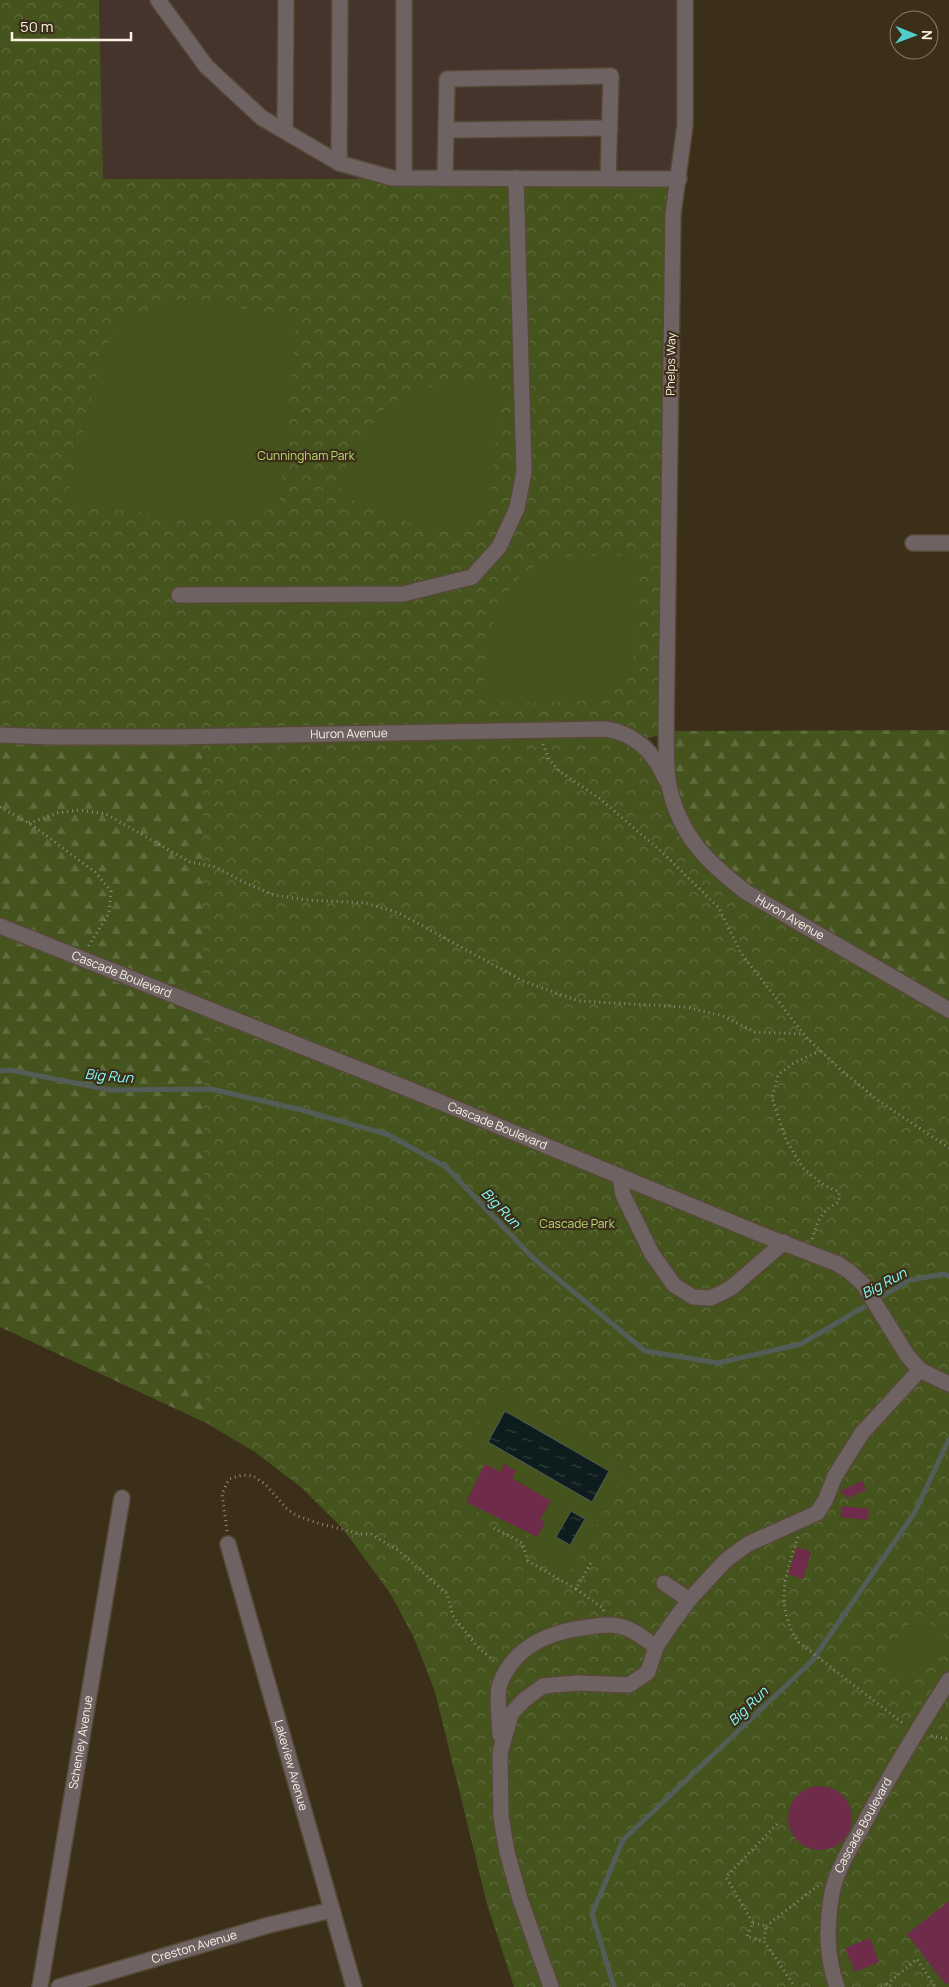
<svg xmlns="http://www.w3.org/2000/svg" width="949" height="1987" font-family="Manrope,sans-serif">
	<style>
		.education { fill: #45342b }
		.forest { fill: url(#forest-firs) }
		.park { fill: url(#park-crowns) }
		.pitch { fill: #45531d }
		.water { fill: url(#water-ripples); stroke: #545c58 }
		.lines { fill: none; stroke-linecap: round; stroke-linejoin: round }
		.stream { stroke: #545c58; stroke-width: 5 }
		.building { fill: #6f2b4a }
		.minor-casing { stroke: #564a36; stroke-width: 18 }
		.path { stroke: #938978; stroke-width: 3; stroke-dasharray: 1 4; stroke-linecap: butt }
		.minor { stroke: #6f6263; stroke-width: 15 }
		.labels { text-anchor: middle; stroke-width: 4.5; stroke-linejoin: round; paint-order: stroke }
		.street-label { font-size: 12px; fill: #f9f1e4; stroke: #3b2f1a }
		.park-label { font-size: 12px; fill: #bbd771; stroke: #3b2f1a }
		.water-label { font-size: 14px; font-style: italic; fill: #86fbfc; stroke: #3b2f1a }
	</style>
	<defs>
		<pattern id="forest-firs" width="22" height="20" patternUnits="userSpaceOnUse" patternTransform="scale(1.25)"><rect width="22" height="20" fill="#45531d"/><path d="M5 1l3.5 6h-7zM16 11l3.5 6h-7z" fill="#616c3e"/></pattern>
		<pattern id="park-crowns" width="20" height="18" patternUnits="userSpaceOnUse" patternTransform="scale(1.25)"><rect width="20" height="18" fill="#45531d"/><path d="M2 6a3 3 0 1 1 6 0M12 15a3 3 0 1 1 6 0" fill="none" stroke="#616c3e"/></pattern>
		<pattern id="water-ripples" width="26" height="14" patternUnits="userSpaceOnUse" patternTransform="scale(1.25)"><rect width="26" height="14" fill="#0d1c1c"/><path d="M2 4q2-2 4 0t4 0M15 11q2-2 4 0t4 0" fill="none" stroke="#313d3d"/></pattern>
	</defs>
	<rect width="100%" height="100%" fill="#3b2f1a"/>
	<polygon class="education" points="99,0 685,0 679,179 102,179"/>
	<g class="forest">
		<polygon points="949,730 949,1010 746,892 700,851 670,788 669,731"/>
		<polygon points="0,735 202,737 206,1009 206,1423 0,1327"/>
	</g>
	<path class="park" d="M 0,0 L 99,0 L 103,179 L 679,179 L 663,731 C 656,738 649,738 639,738 L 683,827 L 722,873 L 949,1010 L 949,1987 L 514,1987 L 487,1904 L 435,1692 L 414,1638 L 390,1593 L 343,1529 L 302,1488 L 255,1452 L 206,1423 L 202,737 L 0,735 Z"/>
	<g class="pitch">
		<polygon points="188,302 297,315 280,501 254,521 64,506 104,350 122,321 154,308"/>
		<polygon points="459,379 501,385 490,499 485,510 461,527 450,531 423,528 340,495 343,470 363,435 384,409 416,391"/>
		<polygon points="608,555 639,557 633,670 600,701 484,703 485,661 497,606 522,574 549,558"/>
		<polygon points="499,1387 630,1466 569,1574 535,1557 541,1541 463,1505 489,1458 465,1446"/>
		<polygon points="919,1613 949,1640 949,1643 911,1686 880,1658"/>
	</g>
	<g class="water">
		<polygon points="505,1411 609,1471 592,1502 488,1442"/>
		<polygon points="571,1511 585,1519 570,1545 556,1537"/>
	</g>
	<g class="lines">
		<g class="stream">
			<polyline points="0,1071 10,1070 110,1090 211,1089 302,1110 389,1135 446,1167 534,1259 645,1351 718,1363 801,1344 910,1280 944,1274 949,1276"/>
			<polyline points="614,1987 592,1914 623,1840 812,1661 915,1512 949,1439"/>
		</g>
	</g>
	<g class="building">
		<polygon points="485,1464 500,1472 504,1464 516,1471 512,1478 551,1501 540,1519 545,1523 537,1537 466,1502"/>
		<polygon points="862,1481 866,1490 847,1498 840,1491"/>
		<polygon points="842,1506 869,1509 868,1520 840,1517"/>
		<polygon points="797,1547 811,1552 803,1579 788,1574"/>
		<circle cx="820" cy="1818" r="32"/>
		<polygon points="949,1901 949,1983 946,1985 907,1934"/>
		<polygon points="870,1938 879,1962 855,1972 845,1948"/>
	</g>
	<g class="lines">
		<g class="minor-casing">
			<g id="minor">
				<polyline points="158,0 206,66 262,118 339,163 392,178 679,179"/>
				<polyline points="404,0 404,178"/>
				<path id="s1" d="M 685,0 L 685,125 L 673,214 L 666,728 C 667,746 665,768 669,786 C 680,836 707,862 746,892 L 949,1010"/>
				<polyline points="446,130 610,128"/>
				<polyline points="285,131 286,0"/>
				<polyline points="339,163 340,0"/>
				<polyline points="445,178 447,79 611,76 608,178"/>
				<polyline points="913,543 949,543"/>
				<polyline points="179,595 403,594 472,577 499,547 517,508 524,472 516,178"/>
				<path id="s2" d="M 0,735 L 52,737 L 173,737 L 606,729 C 636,734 654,752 666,780"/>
				<path id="s3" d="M 0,926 L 401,1086 L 760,1234 L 838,1264 L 850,1272 L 863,1284 L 907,1355 L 920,1370 L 949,1384"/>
				<polyline points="620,1176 623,1195 652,1254 674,1285 693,1297 711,1298 731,1288 784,1242"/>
				<path id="s4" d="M 228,1544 L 354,1987"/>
				<polyline points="664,1583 689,1600"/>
				<path d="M 500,1735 C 500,1723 496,1694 500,1684 C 514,1646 551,1631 589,1627 C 599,1625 609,1624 619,1626 C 633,1629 645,1639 656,1647"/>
				<path id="s5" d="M 40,1987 L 122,1498"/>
				<path id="s6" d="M 59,1987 L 269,1925 L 332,1910"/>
				<polyline points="551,1987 520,1899 507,1852 501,1817 500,1753 511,1714 524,1700 543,1686 577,1683 629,1685 648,1672 656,1647 670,1626 689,1600 726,1560 748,1544 817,1513 825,1501 835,1476 862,1433 920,1370"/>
				<path id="s7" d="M 837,1987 C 826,1955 826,1927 832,1893 C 836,1872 849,1850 860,1831 C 887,1779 918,1729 949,1680"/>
			</g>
		</g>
		<g class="path">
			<polyline points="543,744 549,759 559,771 599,798 662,852 719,908 741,953 806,1037 841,1070 879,1101 949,1148"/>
			<polyline points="0,807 29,823 95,872 111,891 109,913 88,947"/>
			<polyline points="29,823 58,813 79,810 106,814 190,862 216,867 243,882 275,895 306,900 366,903 399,913 523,981 579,1001 686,1007 723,1016 755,1032 803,1034"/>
			<path d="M 812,1239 C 818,1220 821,1211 839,1202 L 839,1192 L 824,1185 L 803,1168 L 786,1140 L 772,1098 L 778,1075 L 792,1064 L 820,1051"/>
			<polyline points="494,1528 522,1543 528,1561 576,1589 592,1561"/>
			<polyline points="227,1531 222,1494 229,1479 242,1475 253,1476 265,1484 287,1509 297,1516 321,1524 361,1534 371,1534 399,1551 447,1594 453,1616 477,1646 496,1663"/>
			<path d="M 798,1537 C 785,1577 775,1602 797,1641 L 904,1724"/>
			<polyline points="576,1589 603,1608 604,1612"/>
			<polyline points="931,1736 949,1739"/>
			<polyline points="777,1824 726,1877 753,1923 747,1937 764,1941 795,1987"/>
			<polyline points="753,1923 766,1926 764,1941"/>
			<polyline points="766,1926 819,1885"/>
			<polyline points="887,1984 917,1959 935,1987"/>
			<polyline points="881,1987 887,1984 893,1987"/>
		</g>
		<use href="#minor" class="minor"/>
	</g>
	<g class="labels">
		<g class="street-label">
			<text transform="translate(671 364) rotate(-89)" y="4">Phelps Way</text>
			<text dy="4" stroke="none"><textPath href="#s2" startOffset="349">Huron Avenue</textPath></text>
			<text dy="4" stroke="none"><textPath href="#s1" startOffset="972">Huron Avenue</textPath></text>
			<text dy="4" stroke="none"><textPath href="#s3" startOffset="131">Cascade Boulevard</textPath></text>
			<text dy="4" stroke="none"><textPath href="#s3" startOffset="536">Cascade Boulevard</textPath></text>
			<text dy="4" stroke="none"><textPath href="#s5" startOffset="248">Schenley Avenue</textPath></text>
			<text dy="4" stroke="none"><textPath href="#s4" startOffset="230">Lakeview Avenue</textPath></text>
			<text dy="4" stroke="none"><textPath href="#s7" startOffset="170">Cascade Boulevard</textPath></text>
			<text dy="4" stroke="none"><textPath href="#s6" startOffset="141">Creston Avenue</textPath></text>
		</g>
		<g class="park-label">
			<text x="306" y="460">Cunningham Park</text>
			<text x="577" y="1228">Cascade Park</text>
		</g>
		<g class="water-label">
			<text transform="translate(109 1076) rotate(5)" y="5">Big Run</text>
			<text transform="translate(501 1208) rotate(46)" y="5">Big Run</text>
			<text transform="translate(884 1283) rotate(-28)" y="5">Big Run</text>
			<text transform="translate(748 1706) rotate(-44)" y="5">Big Run</text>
		</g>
	</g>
	<g transform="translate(914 35) rotate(91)"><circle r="24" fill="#3b2f1a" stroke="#877d6b"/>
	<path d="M0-4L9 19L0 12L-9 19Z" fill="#52cdcd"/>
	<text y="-8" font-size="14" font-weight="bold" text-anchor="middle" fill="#f9f1e4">N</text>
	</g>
	<path d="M12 32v8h119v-8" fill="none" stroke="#f9f1e4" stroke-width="2.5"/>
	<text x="20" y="32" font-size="15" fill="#f9f1e4" stroke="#3b2f1a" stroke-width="4" paint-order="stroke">50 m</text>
</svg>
